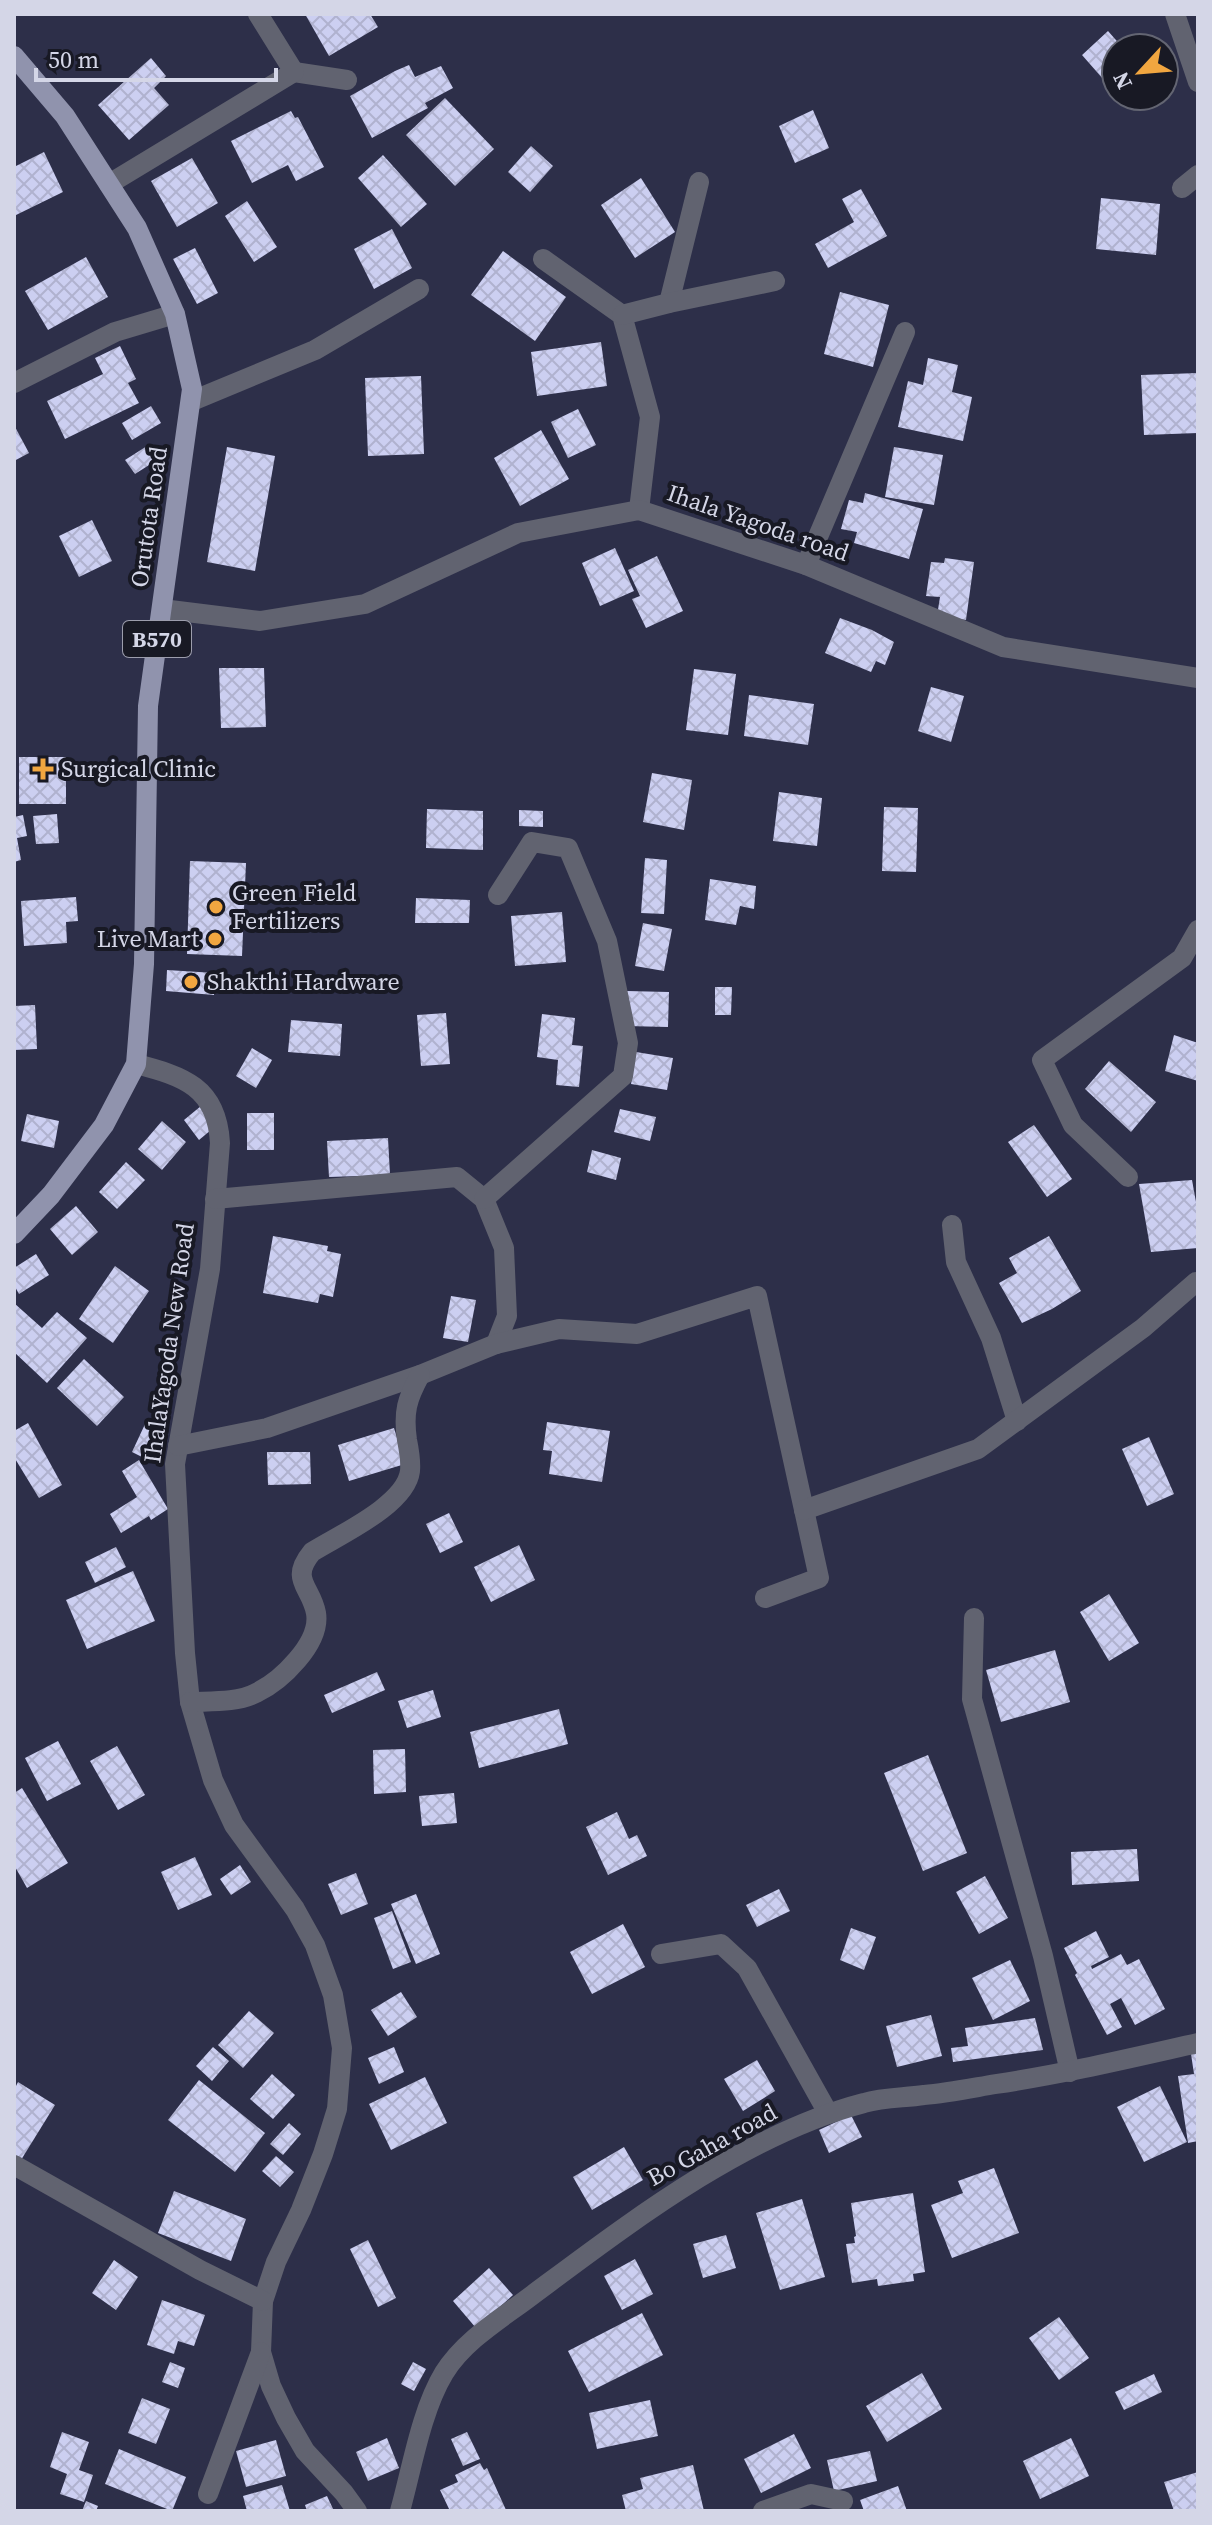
<svg xmlns="http://www.w3.org/2000/svg" width="1212" height="2525" font-family="'Source Serif 4',serif">
	<style>
		.building { fill: url(#building-cross-hatch) }
		.lines { fill: none; stroke-linecap: round; stroke-linejoin: round }
		.minor { stroke: #616370; stroke-width: 20 }
		.primary { stroke: #9093ad; stroke-width: 20 }
		.poi-dot { fill: #f1a640; stroke: #181924; stroke-width: 3 }
		.labels { text-anchor: middle; stroke-width: 8; stroke-linejoin: round; paint-order: stroke }
		.shield { fill: #181924; stroke: #9c9dac; stroke-width: 2 }
		.shield-label { font-size: 22px; font-weight: bold; fill: #d4d6e7 }
		.street-label { font-size: 24px; fill: #d4d6e7; stroke: #181924 }
		.poi-label { font-size: 24px; fill: #d4d6e7; stroke: #181924; text-anchor: start }
	</style>
	<defs>
		<pattern id="building-cross-hatch" width="8" height="8" patternUnits="userSpaceOnUse" patternTransform="scale(2)"><rect width="8" height="8" fill="#cccff1"/><path d="M0 0l8 8M0 8l8-8" fill="none" stroke="#b0b2cf"/></pattern>
	</defs>
	<rect width="100%" height="100%" fill="#2d2f49"/>
	<g class="building">
		<polygon points="305,14 370,14 378,27 329,56"/>
		<polygon points="1108,31 1123,48 1116,48 1116,82 1110,87 1082,55"/>
		<polygon points="151,58 166,76 154,88 169,105 129,140 98,105"/>
		<polygon points="409,65 415,77 441,66 453,88 425,103 428,108 372,138 350,96 395,71"/>
		<polygon points="445,98 494,149 455,186 406,135"/>
		<polygon points="813,110 829,148 795,163 779,126"/>
		<polygon points="291,111 295,118 298,117 324,167 296,181 288,165 252,183 231,141"/>
		<polygon points="531,146 553,166 530,192 508,172"/>
		<polygon points="44,152 63,192 14,216 14,167"/>
		<polygon points="383,155 427,204 401,227 358,178"/>
		<polygon points="192,158 218,203 177,227 151,181"/>
		<polygon points="641,178 675,232 635,258 601,205"/>
		<polygon points="861,189 887,236 828,268 815,244 854,222 842,199"/>
		<polygon points="1101,198 1160,204 1156,255 1096,249"/>
		<polygon points="247,201 277,247 254,262 225,216"/>
		<polygon points="392,229 412,268 374,289 354,249"/>
		<polygon points="195,248 218,293 197,304 173,259"/>
		<polygon points="503,251 566,297 535,341 471,295"/>
		<polygon points="86,257 108,297 48,330 25,291"/>
		<polygon points="840,292 889,305 873,367 824,354"/>
		<polygon points="601,342 607,386 537,396 531,352"/>
		<polygon points="120,346 136,379 128,383 139,403 65,439 47,401 103,374 95,358"/>
		<polygon points="928,358 958,365 952,392 972,397 963,441 898,427 908,381 923,385"/>
		<polygon points="1198,373 1198,433 1144,435 1141,375"/>
		<polygon points="421,376 424,454 368,456 365,378"/>
		<polygon points="151,406 161,423 132,440 122,423"/>
		<polygon points="578,409 596,445 568,458 551,422"/>
		<polygon points="14,425 29,453 14,461"/>
		<polygon points="541,430 569,479 520,506 494,458"/>
		<polygon points="147,446 157,460 135,474 125,460"/>
		<polygon points="227,447 275,456 255,571 207,562"/>
		<polygon points="894,447 943,455 934,505 885,497"/>
		<polygon points="865,493 923,509 909,559 854,543 857,532 841,529 849,500 863,503"/>
		<polygon points="92,520 112,561 79,577 59,536"/>
		<polygon points="615,548 634,591 600,606 582,563"/>
		<polygon points="657,556 683,611 646,628 632,599 640,596 628,570"/>
		<polygon points="945,558 974,562 966,620 937,616 940,597 926,596 931,562 944,563"/>
		<polygon points="840,618 872,630 894,642 885,665 876,661 871,672 825,653"/>
		<polygon points="219,668 264,668 266,727 221,728"/>
		<polygon points="694,669 736,674 728,735 686,730"/>
		<polygon points="931,687 964,696 951,742 918,731"/>
		<polygon points="749,695 814,704 808,745 744,736"/>
		<rect x="19" y="757" width="47" height="47"/>
		<polygon points="652,773 692,780 684,830 643,822"/>
		<polygon points="779,792 822,798 817,846 773,841"/>
		<polygon points="884,807 918,808 916,872 882,871"/>
		<polygon points="427,809 483,811 483,850 426,848"/>
		<polygon points="519,810 543,811 543,827 519,826"/>
		<polygon points="57,814 59,843 36,844 33,816"/>
		<polygon points="23,815 27,836 17,838 21,860 14,862 14,817"/>
		<polygon points="645,858 667,860 664,914 641,913"/>
		<polygon points="190,861 246,863 242,956 187,954"/>
		<polygon points="710,879 756,886 754,909 740,906 736,925 705,920"/>
		<polygon points="76,897 78,921 66,922 67,943 24,946 21,901"/>
		<polygon points="416,898 470,900 469,923 415,923"/>
		<polygon points="562,912 566,962 515,966 511,916"/>
		<polygon points="643,923 672,929 664,971 635,966"/>
		<polygon points="167,970 215,973 214,995 166,991"/>
		<polygon points="715,987 732,987 731,1015 715,1015"/>
		<polygon points="627,991 669,992 668,1027 626,1026"/>
		<polygon points="35,1005 37,1049 14,1050 14,1006"/>
		<polygon points="446,1013 450,1064 421,1066 417,1015"/>
		<polygon points="542,1014 575,1018 572,1045 583,1046 579,1087 556,1085 558,1060 537,1057"/>
		<polygon points="291,1020 342,1024 340,1056 288,1052"/>
		<polygon points="1174,1035 1198,1043 1198,1081 1165,1071"/>
		<polygon points="252,1048 272,1060 256,1088 236,1076"/>
		<polygon points="636,1052 673,1058 667,1090 631,1084"/>
		<polygon points="1109,1061 1156,1102 1131,1132 1085,1089"/>
		<polygon points="201,1106 217,1125 199,1140 184,1120"/>
		<polygon points="620,1109 656,1117 650,1141 614,1132"/>
		<rect x="247" y="1113" width="27" height="37"/>
		<polygon points="27,1114 59,1121 54,1148 21,1141"/>
		<polygon points="162,1121 186,1142 162,1170 138,1149"/>
		<polygon points="1034,1125 1072,1179 1047,1197 1008,1142"/>
		<polygon points="388,1138 390,1175 329,1177 327,1141"/>
		<polygon points="592,1150 621,1158 616,1180 587,1172"/>
		<polygon points="126,1162 145,1180 117,1209 99,1192"/>
		<polygon points="1192,1180 1198,1213 1198,1248 1151,1252 1139,1184"/>
		<polygon points="76,1206 98,1232 72,1255 50,1229"/>
		<polygon points="273,1236 328,1246 327,1251 341,1254 333,1297 320,1294 318,1303 263,1293"/>
		<polygon points="1049,1236 1081,1291 1052,1309 1022,1323 999,1283 1017,1273 1009,1258"/>
		<polygon points="36,1254 49,1275 19,1294 14,1285 14,1268"/>
		<polygon points="115,1266 149,1291 113,1343 79,1319"/>
		<polygon points="451,1296 476,1300 468,1342 443,1338"/>
		<polygon points="14,1303 42,1328 57,1312 87,1338 47,1383 14,1352"/>
		<polygon points="84,1359 124,1397 97,1426 57,1388"/>
		<polygon points="146,1422 168,1432 154,1463 132,1452"/>
		<polygon points="547,1422 610,1431 602,1482 549,1474 552,1451 543,1450"/>
		<polygon points="28,1423 62,1485 39,1498 14,1457 14,1431"/>
		<polygon points="394,1428 405,1464 349,1481 338,1445"/>
		<polygon points="1149,1437 1174,1494 1147,1506 1122,1449"/>
		<polygon points="267,1452 310,1452 311,1484 268,1485"/>
		<polygon points="139,1460 168,1509 151,1520 149,1516 121,1533 110,1514 137,1497 122,1471"/>
		<polygon points="449,1513 463,1542 440,1553 426,1524"/>
		<polygon points="519,1545 535,1580 491,1602 474,1567"/>
		<polygon points="116,1547 126,1567 95,1583 85,1562"/>
		<polygon points="133,1571 155,1621 87,1649 66,1600"/>
		<polygon points="1109,1594 1139,1643 1109,1661 1080,1612"/>
		<polygon points="1055,1650 1070,1702 1001,1722 986,1670"/>
		<polygon points="377,1672 385,1690 332,1713 324,1695"/>
		<polygon points="433,1690 441,1717 407,1728 398,1701"/>
		<polygon points="559,1709 568,1744 479,1768 470,1732"/>
		<polygon points="58,1741 81,1784 47,1801 25,1758"/>
		<polygon points="117,1746 145,1795 118,1810 90,1761"/>
		<polygon points="405,1749 406,1792 374,1794 373,1750"/>
		<polygon points="928,1755 967,1853 923,1871 884,1773"/>
		<polygon points="22,1788 68,1863 27,1888 14,1865 14,1793"/>
		<polygon points="454,1793 457,1823 422,1826 419,1796"/>
		<polygon points="617,1812 629,1839 637,1835 647,1856 608,1875 586,1827"/>
		<polygon points="1137,1849 1139,1881 1072,1885 1071,1852"/>
		<polygon points="195,1857 212,1895 178,1910 161,1872"/>
		<polygon points="240,1865 251,1882 231,1895 220,1879"/>
		<polygon points="356,1873 368,1904 341,1915 328,1884"/>
		<polygon points="985,1876 1008,1918 979,1934 956,1892"/>
		<polygon points="779,1889 790,1911 757,1927 746,1905"/>
		<polygon points="416,1894 440,1954 416,1964 391,1904"/>
		<polygon points="392,1911 411,1962 393,1969 374,1918"/>
		<polygon points="623,1924 645,1967 592,1994 570,1952"/>
		<polygon points="851,1928 876,1937 864,1970 840,1960"/>
		<polygon points="1096,1931 1109,1957 1091,1966 1092,1969 1121,1954 1127,1965 1139,1959 1165,2009 1135,2025 1121,1998 1110,2004 1122,2027 1107,2035 1075,1975 1077,1973 1064,1948"/>
		<polygon points="1010,1960 1030,2001 993,2020 972,1978"/>
		<polygon points="401,1992 417,2017 388,2036 371,2010"/>
		<polygon points="249,2011 274,2033 243,2068 218,2045"/>
		<polygon points="931,2015 942,2056 897,2067 886,2026"/>
		<polygon points="1035,2018 1043,2050 953,2062 951,2048 968,2046 965,2028"/>
		<polygon points="213,2047 229,2061 212,2081 196,2066"/>
		<polygon points="394,2047 404,2072 379,2084 368,2058"/>
		<polygon points="1198,2053 1198,2141 1188,2143 1178,2076 1194,2074 1191,2054"/>
		<polygon points="757,2060 775,2091 743,2111 724,2079"/>
		<polygon points="272,2074 295,2095 273,2119 250,2099"/>
		<polygon points="425,2077 447,2123 391,2150 369,2104"/>
		<polygon points="199,2080 265,2133 235,2172 168,2120"/>
		<polygon points="18,2082 55,2105 21,2160 14,2155 14,2090"/>
		<polygon points="1160,2086 1187,2142 1144,2162 1117,2107"/>
		<polygon points="851,2115 862,2137 829,2153 819,2130"/>
		<polygon points="289,2123 301,2134 283,2155 270,2144"/>
		<polygon points="624,2147 643,2180 592,2210 573,2177"/>
		<polygon points="276,2156 294,2172 280,2187 262,2171"/>
		<polygon points="994,2168 1019,2233 952,2258 931,2205 963,2193 958,2181"/>
		<polygon points="174,2191 246,2219 231,2261 158,2233"/>
		<polygon points="913,2193 925,2272 913,2274 914,2281 878,2286 877,2279 852,2283 846,2244 855,2243 854,2237 856,2236 851,2203"/>
		<polygon points="802,2199 825,2277 780,2290 756,2213"/>
		<polygon points="726,2235 736,2268 703,2278 693,2244"/>
		<polygon points="368,2240 396,2298 378,2307 350,2249"/>
		<polygon points="635,2259 653,2294 622,2310 604,2276"/>
		<polygon points="114,2260 138,2277 116,2310 92,2293"/>
		<polygon points="489,2268 513,2295 476,2328 453,2301"/>
		<polygon points="162,2300 205,2315 194,2346 178,2341 174,2354 147,2345"/>
		<polygon points="642,2313 663,2355 589,2392 568,2351"/>
		<polygon points="1059,2317 1089,2358 1059,2380 1029,2338"/>
		<polygon points="170,2362 185,2368 178,2388 162,2382"/>
		<polygon points="413,2362 426,2369 414,2391 401,2384"/>
		<polygon points="922,2373 942,2409 887,2442 866,2406"/>
		<polygon points="1154,2374 1162,2392 1124,2410 1115,2392"/>
		<polygon points="142,2398 170,2409 156,2444 128,2433"/>
		<polygon points="650,2400 658,2436 597,2449 589,2413"/>
		<polygon points="62,2432 89,2442 79,2470 93,2475 84,2502 60,2494 67,2474 50,2467"/>
		<polygon points="467,2432 480,2459 463,2466 451,2439"/>
		<polygon points="794,2434 811,2468 761,2493 744,2459"/>
		<polygon points="387,2438 399,2468 368,2481 356,2452"/>
		<polygon points="1071,2438 1089,2476 1040,2499 1023,2461"/>
		<polygon points="276,2440 286,2476 246,2487 236,2451"/>
		<polygon points="119,2449 186,2477 172,2511 105,2484"/>
		<polygon points="870,2451 877,2481 834,2491 827,2460"/>
		<polygon points="480,2463 484,2470 487,2468 506,2510 450,2511 440,2490 458,2482 455,2475"/>
		<polygon points="693,2465 704,2511 626,2511 622,2495 643,2489 640,2478"/>
		<polygon points="1198,2472 1198,2511 1174,2511 1164,2482"/>
		<polygon points="282,2485 290,2511 247,2511 243,2496"/>
		<polygon points="898,2486 907,2511 864,2511 860,2500"/>
		<polygon points="327,2496 334,2511 307,2511 305,2505"/>
		<polygon points="86,2501 98,2506 96,2511 82,2511"/>
	</g>
	<g class="lines">
		<g class="minor">
			<polyline points="1175,14 1198,82"/>
			<polyline points="294,72 347,80"/>
			<polyline points="109,184 294,72 258,14"/>
			<polyline points="1182,188 1198,175"/>
			<polyline points="543,259 622,315 650,417 639,510"/>
			<polyline points="669,303 699,182"/>
			<polyline points="622,315 669,303 775,281"/>
			<polyline points="14,383 115,332 175,314"/>
			<polyline points="192,401 315,350 419,289"/>
			<polyline points="806,565 905,332"/>
			<polyline points="162,609 260,621 365,604 518,533 639,510 806,565 1003,647 1198,678"/>
			<path d="M 136,1064 C 183,1076 217,1087 220,1143 L 210,1269 L 175,1464 L 185,1653 L 190,1702 L 213,1780 L 234,1825 L 295,1909 L 315,1945 L 333,1995 L 342,2048 L 337,2109 L 323,2154 L 301,2210 L 276,2262 L 263,2301 L 261,2352 L 271,2386 L 286,2418 L 305,2451 L 344,2493 L 357,2511"/>
			<polyline points="1128,1177 1073,1125 1042,1060 1182,958 1198,930"/>
			<polyline points="215,1199 457,1177 484,1199 504,1248 507,1316 496,1344"/>
			<polyline points="484,1199 623,1076 628,1043 607,941 568,848 532,842 498,895"/>
			<polyline points="952,1225 956,1262 991,1338 1017,1421"/>
			<polyline points="178,1446 267,1428 420,1375 496,1344 559,1329 637,1334 757,1296 819,1578 765,1598"/>
			<polyline points="804,1510 978,1449 1143,1328 1196,1282"/>
			<polyline points="974,1618 972,1699 1043,1956 1070,2072"/>
			<path d="M 190,1702 C 210,1701 237,1703 256,1693 C 281,1681 321,1643 316,1613 C 311,1586 289,1580 312,1552 C 339,1535 406,1505 410,1471 C 411,1461 409,1450 407,1440 C 403,1412 407,1399 420,1375"/>
			<polyline points="661,1954 721,1944 747,1968 828,2113"/>
			<polyline points="14,2165 200,2270 263,2301"/>
			<polyline points="208,2494 261,2352"/>
			<path d="M 400,2511 C 412,2468 421,2411 444,2373 C 465,2339 504,2317 535,2293 C 632,2221 745,2134 864,2103 C 884,2097 904,2098 924,2095 C 948,2093 972,2088 996,2084 C 1064,2074 1131,2058 1198,2043"/>
			<polyline points="763,2511 811,2494 843,2501"/>
		</g>
		<polyline class="primary" points="14,56 65,116 137,228 175,314 192,389 148,706 144,964 136,1064 104,1125 51,1195 14,1234"/>
	</g>
	<g class="poi-dot">
		<path d="M39 757h8v8h8v8h-8v8h-8v-8h-8v-8h8z"/>
		<circle cx="216" cy="907" r="8"/>
		<circle cx="215" cy="939" r="8"/>
		<circle cx="191" cy="982" r="8"/>
	</g>
	<g class="labels">
		<rect class="shield" x="123" y="621" width="68" height="36" rx="6"/>
		<g class="shield-label">
			<text x="157" y="647">B570</text>
		</g>
		<g class="street-label">
			<text transform="translate(149 517) rotate(-82)" y="8">Orutota Road</text>
			<text transform="translate(758 523) rotate(19)" y="8">Ihala Yagoda road</text>
			<text transform="translate(169 1343) rotate(-82)" y="8">IhalaYagoda New Road</text>
			<text transform="translate(712 2145) rotate(-29)" y="8">Bo Gaha road</text>
		</g>
		<g class="poi-label">
			<text x="61" y="777">Surgical Clinic</text>
			<text x="232" y="901">Green Field<tspan x="232" dy="28">Fertilizers</tspan></text>
			<text x="199" y="947" text-anchor="end">Live Mart</text>
			<text x="207" y="990">Shakthi Hardware</text>
		</g>
	</g>
	<rect width="1212" height="2525" fill="none" stroke="#d4d6e7" stroke-width="32"/>
	<g transform="translate(1140 72) rotate(244)"><circle r="38" fill="#181924" stroke="#636572" stroke-width="2"/>
	<path d="M0-6L14 30L0 20L-14 30Z" fill="#f1a640"/>
	<text y="-12" font-size="22" font-weight="bold" text-anchor="middle" fill="#d4d6e7">N</text>
	</g>
	<path d="M36 68v12h240v-12" fill="none" stroke="#d4d6e7" stroke-width="4"/>
	<text x="48" y="68" font-size="24" fill="#d4d6e7" stroke="#181924" stroke-width="6" paint-order="stroke">50 m</text>
</svg>
